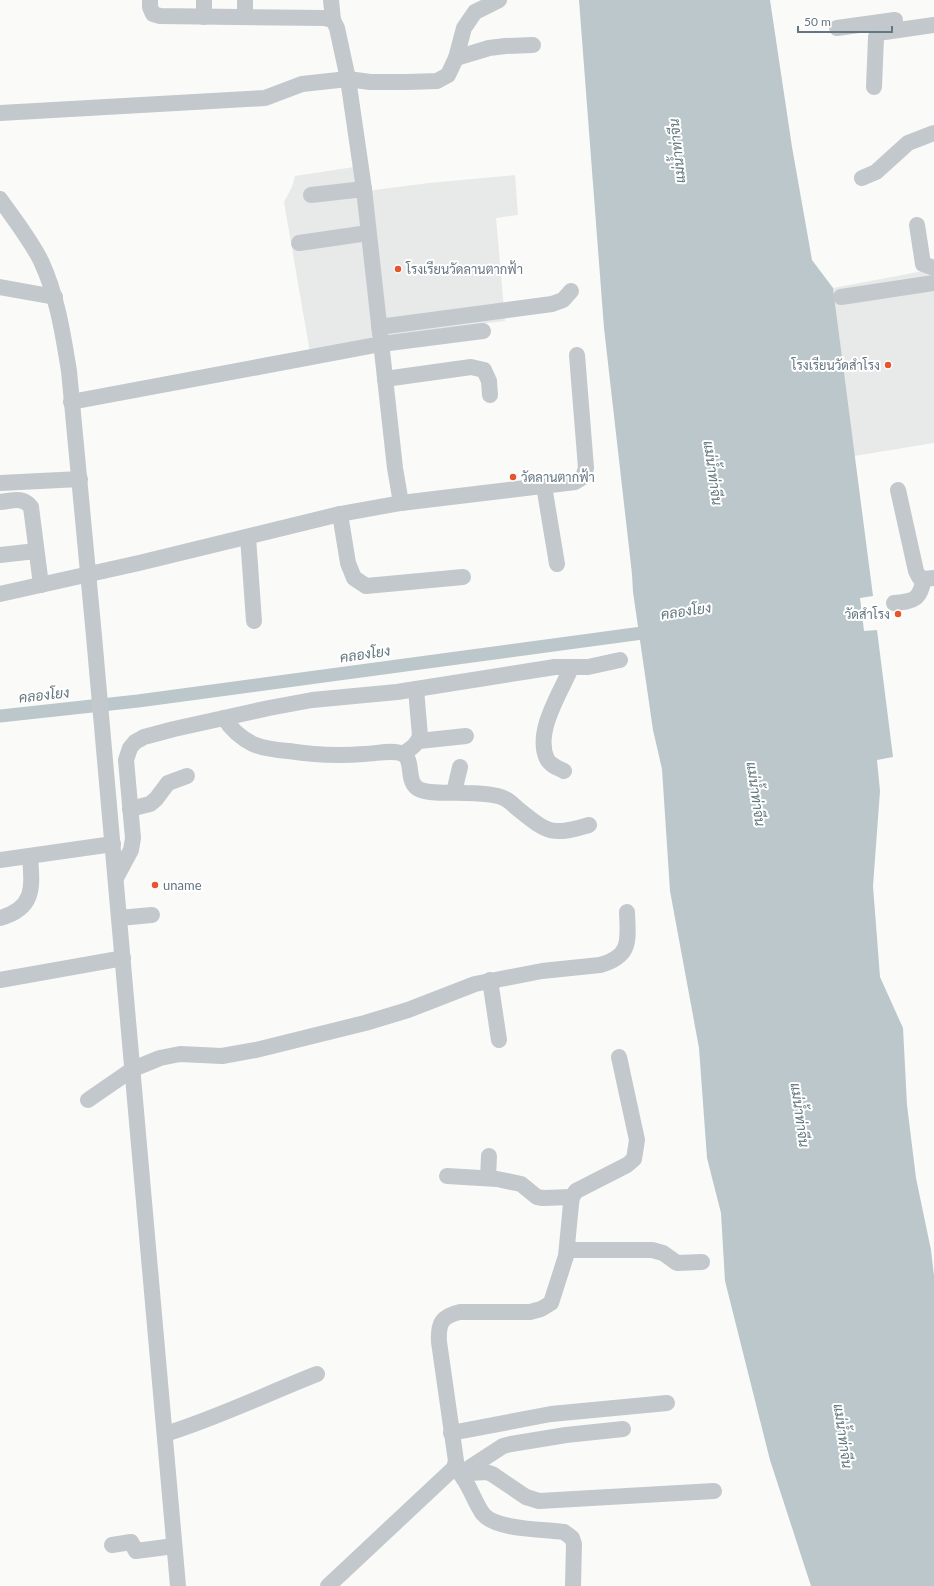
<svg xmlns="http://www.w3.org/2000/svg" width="934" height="1586" font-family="Lato,Sarabun,sans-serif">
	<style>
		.built { fill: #e8e9e9 }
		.water { fill: #bbc7cb }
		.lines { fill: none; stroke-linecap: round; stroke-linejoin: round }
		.canal { stroke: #bbc7cb; stroke-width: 13 }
		.minor { stroke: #c3c8cc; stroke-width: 16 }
		.poi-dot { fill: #e4572e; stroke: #fff; stroke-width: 1.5 }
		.labels { text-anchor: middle; stroke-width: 4; stroke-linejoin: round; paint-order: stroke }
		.poi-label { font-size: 13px; fill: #657683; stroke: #fff; text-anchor: start }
		.water-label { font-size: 14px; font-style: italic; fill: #60757c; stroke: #fff }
	</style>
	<rect width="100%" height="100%" fill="#fafaf8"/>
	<g class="built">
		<polygon points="354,167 359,192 429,183 515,175 518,215 496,218 505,321 371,337 371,340 310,353 284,202 292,187 295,176"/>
		<polygon points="934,269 934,443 854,456 833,288"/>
	</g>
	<polygon class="water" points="579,0 770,0 792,147 812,260 833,288 873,596 860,598 864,631 877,630 893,757 877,760 880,791 873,886 880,977 903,1028 907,1105 916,1178 931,1250 934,1276 934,1586 811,1586 770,1460 725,1281 721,1213 707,1158 699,1048 670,891 662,769 653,730 633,592 632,574 604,328"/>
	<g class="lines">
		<polyline class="canal" points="0,716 138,701 657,631"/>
		<g class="minor">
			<polyline points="150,0 150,7 153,14 160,16 324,18 333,20 337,28 348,79 364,189 395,468 401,503"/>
			<polyline points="204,0 204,17"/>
			<polyline points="331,0 333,20"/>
			<polyline points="245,17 245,0"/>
			<polyline points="837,28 895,20"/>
			<polyline points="456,58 489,48 505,46 533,45"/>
			<polyline points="874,87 876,37 878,33 934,25"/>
			<polyline points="0,113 265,98 302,84 348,79 370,82 407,82 437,81 448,75 456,58 464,28 475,12 499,0"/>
			<polyline points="862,178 876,172 908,143 934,133"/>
			<polyline points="311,195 364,189"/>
			<path d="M 0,199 C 14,219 30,239 41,261 C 57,295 63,334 69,371 L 94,636 L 178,1586"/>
			<polyline points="917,225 923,264 934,268"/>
			<polyline points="299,243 368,233"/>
			<polyline points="0,287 55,297"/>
			<polyline points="841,297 934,283"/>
			<polyline points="379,327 552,304 563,300 571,291"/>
			<polyline points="385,379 471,367 484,370 489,381 490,395"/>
			<polyline points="71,402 381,344 483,331"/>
			<polyline points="0,483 80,479"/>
			<polyline points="544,486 557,564"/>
			<polyline points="898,490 916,571 919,577 924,579 934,578"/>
			<path d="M 0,502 C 12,501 23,496 31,507 L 41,585"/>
			<polyline points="340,514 348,563 354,578 366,586 463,577"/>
			<polyline points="248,537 254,621"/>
			<polyline points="0,555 36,551"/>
			<polyline points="0,594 139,563 340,514 401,503 575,482 583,477 586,468 577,355"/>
			<path d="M 894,603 C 915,601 919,600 924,579"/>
			<path d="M 224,718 C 231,729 241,738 253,744 C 264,749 277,750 289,751 C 314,755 338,756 364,754 C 376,754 392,749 403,754 C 414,760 406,780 417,788 C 427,795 453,792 465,793 C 476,793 488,794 498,796 C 507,798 511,803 518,809 C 548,833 551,836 589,825"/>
			<polyline points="419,741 466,736"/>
			<path d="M 403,754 C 410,749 417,745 420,736 L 416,689"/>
			<path d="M 564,771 C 558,768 550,765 547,759 C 534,732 561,692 571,668"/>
			<polyline points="454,792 460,767"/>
			<polyline points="130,809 150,804 156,799 168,783 187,776"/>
			<polyline points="0,860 113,844"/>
			<polyline points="116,878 131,850 133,838 126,760 130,748 135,742 144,737 174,729 269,708 312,700 397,692 555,667 588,667 620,660"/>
			<path d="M 0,918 C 36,908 32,886 30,856"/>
			<polyline points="119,918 152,915"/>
			<polyline points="0,980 123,958"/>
			<polyline points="490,980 499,1040"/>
			<path d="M 88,1100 L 133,1069 L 160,1058 L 180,1054 L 222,1056 L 256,1050 L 365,1023 L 408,1010 L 475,984 L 542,971 L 600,965 C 632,956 628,940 627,912"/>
			<polyline points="447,1176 497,1179 521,1184 537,1197 543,1198 572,1197"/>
			<polyline points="488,1178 489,1156"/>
			<polyline points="567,1250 652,1250 663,1253 677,1263 702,1262"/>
			<polyline points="451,1433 551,1414 667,1403"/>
			<path d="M 165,1434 C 217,1418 266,1394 317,1374"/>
			<path d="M 458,1471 C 470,1484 473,1500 483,1514 C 496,1530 544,1529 564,1532 L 572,1538 L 574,1544 L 573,1586"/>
			<polyline points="463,1472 503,1446 511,1444 566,1435 623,1429"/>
			<polyline points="464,1479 470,1473 486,1472 492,1474 526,1497 539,1501 714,1491"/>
			<polyline points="112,1545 131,1542 136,1551 174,1546"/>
			<path d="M 328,1586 L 454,1468 L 456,1461 L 439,1342 C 438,1324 441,1316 460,1312 L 530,1312 L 541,1309 L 551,1303 L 566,1256 L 571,1204 L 572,1197 L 576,1191 L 627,1165 L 634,1159 L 637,1140 L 619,1057"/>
		</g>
	</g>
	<g class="poi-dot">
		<circle cx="398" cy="269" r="4"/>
		<circle cx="888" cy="365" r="4"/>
		<circle cx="513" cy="477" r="4"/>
		<circle cx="898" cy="614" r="4"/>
		<circle cx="155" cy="885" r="4"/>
	</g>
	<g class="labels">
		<g class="poi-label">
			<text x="406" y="274">โรงเรียนวัดลานตากฟ้า</text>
			<text x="880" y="370" text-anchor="end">โรงเรียนวัดสำโรง</text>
			<text x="521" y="482">วัดลานตากฟ้า</text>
			<text x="890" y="619" text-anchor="end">วัดสำโรง</text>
			<text x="163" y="890">uname</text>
		</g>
		<g class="water-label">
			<text transform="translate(677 151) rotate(-96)" y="5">แม่น้ำท่าจีน</text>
			<text transform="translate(713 473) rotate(82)" y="5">แม่น้ำท่าจีน</text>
			<text transform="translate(686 611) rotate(-8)" y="5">คลองโยง</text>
			<text transform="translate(365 654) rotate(-8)" y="5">คลองโยง</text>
			<text transform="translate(44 695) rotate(-6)" y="5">คลองโยง</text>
			<text transform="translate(756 794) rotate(82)" y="5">แม่น้ำท่าจีน</text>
			<text transform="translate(800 1115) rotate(82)" y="5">แม่น้ำท่าจีน</text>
			<text transform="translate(843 1436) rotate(82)" y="5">แม่น้ำท่าจีน</text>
		</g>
	</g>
	<path d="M798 26v6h94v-6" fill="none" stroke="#657683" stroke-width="2"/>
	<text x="804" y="26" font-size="12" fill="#657683" stroke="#ffffff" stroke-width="3" paint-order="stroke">50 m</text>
</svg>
